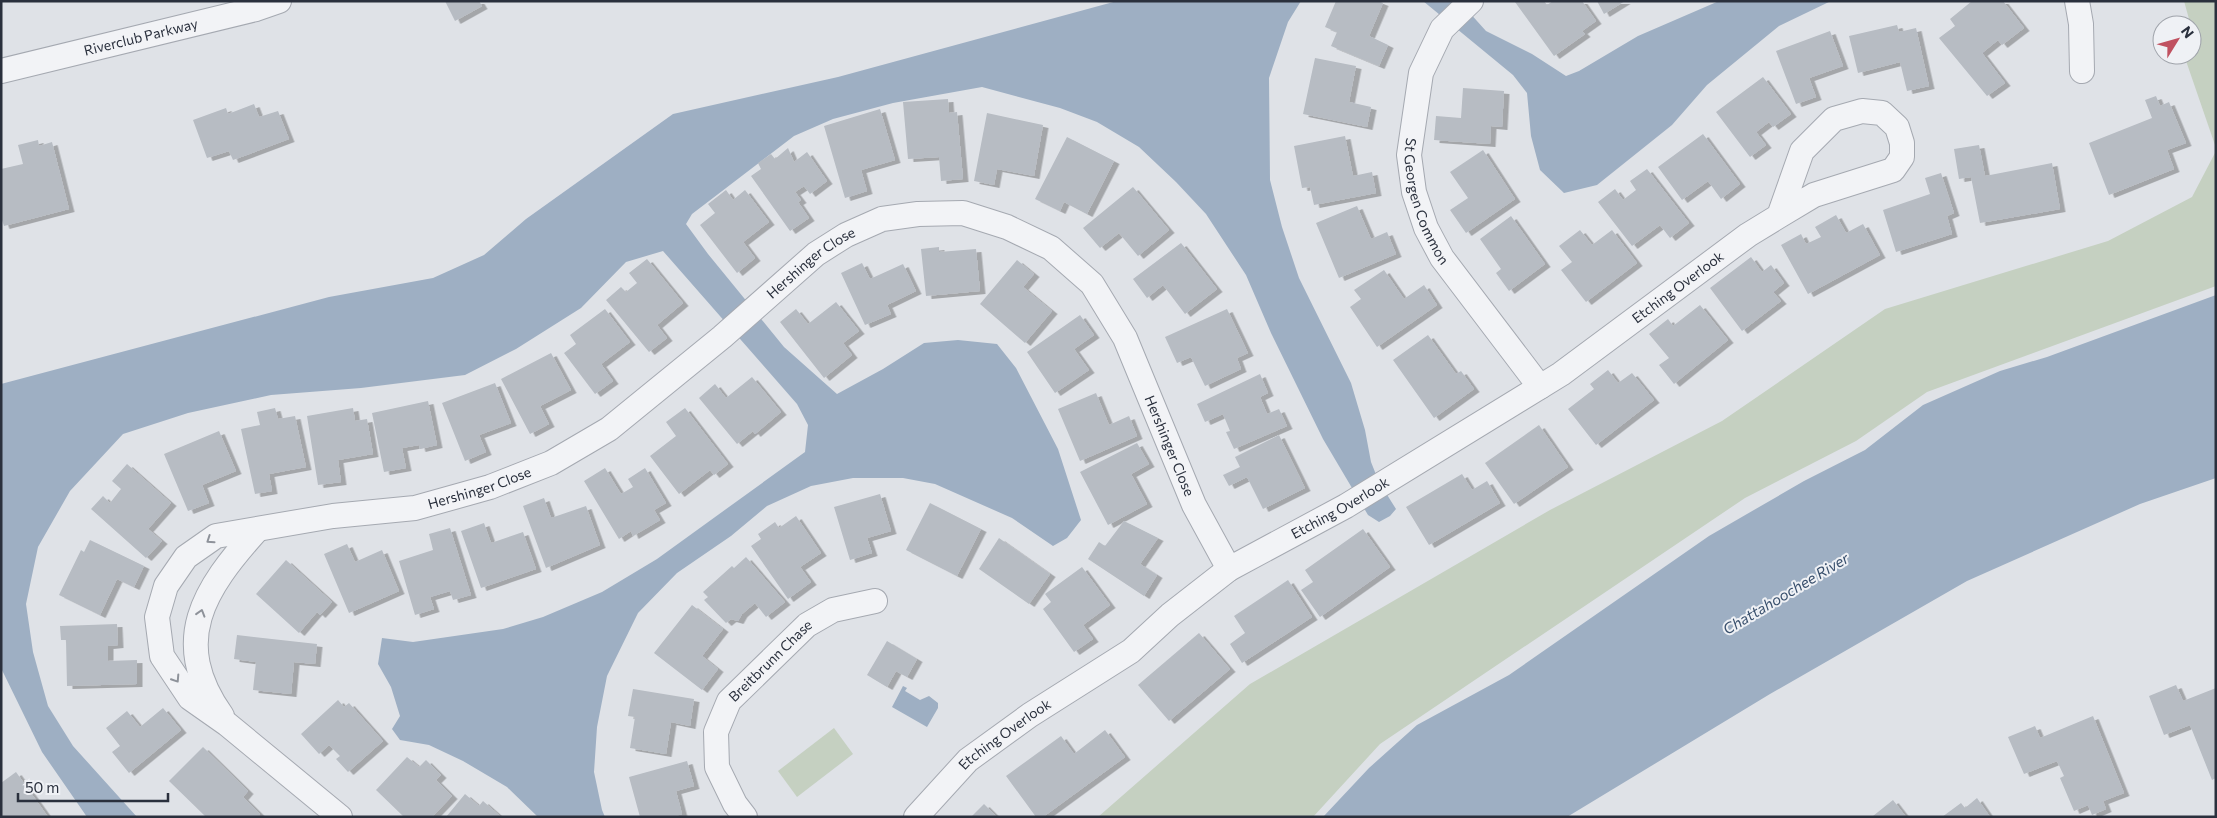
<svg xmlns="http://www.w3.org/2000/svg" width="2217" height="818" font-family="Commissioner,sans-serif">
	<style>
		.green { fill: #c5d0c1 }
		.water { fill: #9eafc3 }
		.building { fill: #b7bcc3; filter: url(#shadow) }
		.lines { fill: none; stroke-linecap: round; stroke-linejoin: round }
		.street-casing { stroke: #a5a9b1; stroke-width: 26 }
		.street { stroke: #f2f3f6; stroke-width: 24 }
		.oneway { stroke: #8e929a }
		.labels { text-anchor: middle; stroke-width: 4; stroke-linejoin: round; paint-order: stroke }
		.street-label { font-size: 14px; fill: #2a303d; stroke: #eff1f5 }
		.water-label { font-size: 15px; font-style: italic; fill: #384f6c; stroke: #eff1f5 }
	</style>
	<defs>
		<filter id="shadow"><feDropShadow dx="5.5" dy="3" stdDeviation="0" flood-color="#0004"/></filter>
	</defs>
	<rect width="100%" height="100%" fill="#dfe2e7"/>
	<g class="green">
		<polygon points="2184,1 2216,1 2216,148 2184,55 2192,55 2192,25 2186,25 2189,19"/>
		<polygon points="2216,151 2216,286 1927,392 1856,441 1745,498 1380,744 1313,817 1098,817 1250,684 1550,510 1722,421 1885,309 2108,241 2192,197"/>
		<polygon points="834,728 853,754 797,797 778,771"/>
	</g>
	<g class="water">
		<polygon points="1117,1 1301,1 1288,22 1269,78 1270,180 1282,227 1299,278 1351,383 1365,430 1371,462 1379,482 1396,509 1390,516 1379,522 1368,515 1323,439 1271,333 1246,275 1206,214 1176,182 1139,147 1097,122 1060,108 982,87 893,103 833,119 794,136 692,214 686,224 708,254 784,347 837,394 883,369 924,343 958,340 997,344 1016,368 1058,449 1081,520 1067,538 1053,546 1012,518 935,484 903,478 853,478 811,486 767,506 731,536 677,573 638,613 607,676 597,727 594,772 602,810 605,817 538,817 507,787 463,761 429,745 400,740 392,729 400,716 391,687 378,664 382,638 413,642 503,629 543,617 602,592 657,559 805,452 808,425 797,404 663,251 626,262 581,308 516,349 465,375 361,388 271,395 188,413 123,434 70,491 38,547 26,604 33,652 48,706 73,746 137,817 87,817 42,752 1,668 1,384 329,297 433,278 484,255 526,219 673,114 838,77"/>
		<polygon points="1423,1 1459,1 1486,31 1532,54 1566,76 1579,71 1638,36 1719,1 1831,1 1779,26 1707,85 1672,125 1597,185 1564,193 1540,170 1531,136 1527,93 1513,75"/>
		<polygon points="2216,295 2216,478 2140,504 1967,581 1770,694 1567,817 1323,817 1369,768 1417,725 1509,675 1709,536 1804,481 1865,450 1923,405 2000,371 2047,357"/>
		<polygon points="903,686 907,688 905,691 920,700 929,696 938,703 938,708 927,727 892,707"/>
	</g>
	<g class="building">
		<polygon points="445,1 479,1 482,6 455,21"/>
		<polygon points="1336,1 1378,1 1383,3 1369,36 1388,45 1379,66 1331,46 1337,32 1325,27"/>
		<polygon points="1544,1 1547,5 1553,1 1582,1 1596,21 1582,31 1585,34 1554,56 1515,2"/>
		<polygon points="1597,1 1625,1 1604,14"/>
		<polygon points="1972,1 2003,1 2024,28 2002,45 1998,40 1982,53 2005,83 1987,96 1939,38 1955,26 1950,19"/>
		<polygon points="1897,25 1899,32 1916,28 1929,86 1907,91 1900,62 1858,73 1849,36"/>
		<polygon points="1830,31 1843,66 1809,78 1816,97 1796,104 1776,51"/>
		<polygon points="1315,58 1356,66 1349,102 1371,107 1367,127 1303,114"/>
		<polygon points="1763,77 1791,114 1773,127 1769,122 1756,132 1766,145 1750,157 1716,112"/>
		<polygon points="1463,88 1504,91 1502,127 1491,126 1490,144 1434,140 1436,116 1461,118"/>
		<polygon points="2156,96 2160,106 2169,102 2186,143 2167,150 2174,169 2109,195 2089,143 2152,118 2145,100"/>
		<polygon points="948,99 949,113 957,112 963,179 941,181 939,157 908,159 903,102"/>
		<polygon points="254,104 259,117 278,111 289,139 233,160 229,151 207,158 193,120 226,108 228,114"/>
		<polygon points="880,109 895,160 861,170 867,191 845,198 824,126"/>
		<polygon points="987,113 1043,125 1034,176 997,169 994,185 974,181"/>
		<polygon points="1703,134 1740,184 1721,199 1708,181 1682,200 1658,167"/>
		<polygon points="1345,136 1353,176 1372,172 1376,193 1314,205 1310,187 1302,188 1294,146"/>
		<polygon points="1067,137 1114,161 1087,214 1064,202 1060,211 1035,199"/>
		<polygon points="38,140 39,146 52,142 69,209 4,226 1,217 1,169 23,164 18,145"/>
		<polygon points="1979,145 1985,176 2052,163 2060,209 1980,223 1971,177 1959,179 1954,149"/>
		<polygon points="788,148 794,162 807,152 827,181 810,194 804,186 795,192 801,200 798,202 809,218 790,231 751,176 761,169 758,163 771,154 775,159"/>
		<polygon points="1483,150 1515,199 1466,233 1450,210 1468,198 1450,172"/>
		<polygon points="1647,169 1689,223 1670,238 1660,225 1632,246 1598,202 1615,189 1623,200 1636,190 1630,181"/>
		<polygon points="1941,173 1954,213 1947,216 1952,234 1896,252 1883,210 1930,194 1925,178"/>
		<polygon points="1133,187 1169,230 1138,256 1119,233 1100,248 1083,228"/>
		<polygon points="726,190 733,200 745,190 769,222 743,242 755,258 737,273 700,225 715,213 708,204"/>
		<polygon points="1357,206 1371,239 1387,232 1396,254 1339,278 1316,223"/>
		<polygon points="1836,215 1846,233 1863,224 1880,255 1808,294 1781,245 1801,234 1806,244 1821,237 1815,227"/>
		<polygon points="1511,216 1545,264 1509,291 1496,273 1501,269 1480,239"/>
		<polygon points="1580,230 1592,245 1612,230 1637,263 1586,302 1561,270 1572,262 1559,246"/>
		<polygon points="1181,243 1217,289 1185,314 1163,285 1147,298 1133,279"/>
		<polygon points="939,247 939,252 976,249 980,291 926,296 921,249"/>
		<polygon points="1751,257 1762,272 1771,265 1784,283 1773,292 1781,301 1742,331 1710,288"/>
		<polygon points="647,259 683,303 657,325 667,338 649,352 606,300 621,287 626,292 637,283 629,273"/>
		<polygon points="1017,260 1034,274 1023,287 1052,311 1025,343 980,304"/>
		<polygon points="862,263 870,279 903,264 916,291 887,305 891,314 865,325 841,273"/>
		<polygon points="1384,270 1404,299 1424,285 1437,305 1377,347 1350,307 1361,299 1354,290"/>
		<polygon points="836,302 859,331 843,343 852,355 824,378 780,322 796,309 808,324"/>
		<polygon points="1700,305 1728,340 1674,384 1659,365 1669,358 1649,334 1668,319 1673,326"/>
		<polygon points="605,309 630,342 601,364 613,381 595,394 564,353 576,344 570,335"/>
		<polygon points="1227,309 1248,353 1237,358 1241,369 1205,386 1191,357 1177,363 1165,337"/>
		<polygon points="1080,315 1094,335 1074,349 1089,370 1055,393 1027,352"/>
		<polygon points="1428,335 1456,374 1461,371 1474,389 1434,418 1393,360"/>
		<polygon points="551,353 571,390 540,406 549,424 530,434 501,379"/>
		<polygon points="1608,370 1618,383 1632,373 1654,400 1596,445 1568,409 1594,389 1590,384"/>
		<polygon points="1260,374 1268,393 1260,397 1267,414 1279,409 1287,426 1234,449 1226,432 1230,431 1223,414 1205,422 1197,404"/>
		<polygon points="752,377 781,412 755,434 753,431 737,444 699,398 715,384 726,398"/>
		<polygon points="495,383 511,423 479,435 486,452 465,461 442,403"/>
		<polygon points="1096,393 1109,425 1129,416 1137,436 1080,461 1058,409"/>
		<polygon points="428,401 437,445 420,449 419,445 402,448 406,468 384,472 372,413"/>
		<polygon points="275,408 278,419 295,416 306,467 269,474 272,491 255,494 241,429 260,425 257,412"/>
		<polygon points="353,408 355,421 367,419 373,454 338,460 341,482 318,485 307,416"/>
		<polygon points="685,408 728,464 714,475 710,470 679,494 650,456 676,436 666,422"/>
		<polygon points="1539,425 1568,467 1514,504 1485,463"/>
		<polygon points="219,431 236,471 202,485 209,503 188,511 164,454"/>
		<polygon points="1279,435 1305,488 1263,509 1247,477 1229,486 1223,475 1240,467 1235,457"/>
		<polygon points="1137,443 1149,464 1131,474 1147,504 1108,525 1080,472"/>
		<polygon points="127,464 171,503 148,529 162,541 146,558 91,509 103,496 110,503 121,489 112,481"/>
		<polygon points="605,468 621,494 633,487 628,479 645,468 666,503 654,510 660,520 633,536 631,531 619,539 584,481"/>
		<polygon points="1462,474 1472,490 1487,481 1500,503 1429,545 1406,507"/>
		<polygon points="880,494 891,531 867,538 872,553 850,560 834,507"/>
		<polygon points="544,498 551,518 586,506 600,545 546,568 523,506"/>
		<polygon points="930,503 981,529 957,576 906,550"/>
		<polygon points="796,516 821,553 800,567 811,582 788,599 751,546 761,539 758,534 775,522 779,528"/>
		<polygon points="1124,521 1158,538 1140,564 1157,575 1144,596 1088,559 1099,542 1105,546"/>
		<polygon points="484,523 491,543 523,532 536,569 481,588 461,531"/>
		<polygon points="450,528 471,595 453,600 450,591 430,597 434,609 415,615 399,561 433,550 429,534"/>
		<polygon points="1363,529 1390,567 1320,617 1301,590 1313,582 1305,570"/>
		<polygon points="999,538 1050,574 1029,604 979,569"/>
		<polygon points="90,540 144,566 134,587 117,579 100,615 59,595 81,550 84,552"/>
		<polygon points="347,544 355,562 382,550 399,591 349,613 324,554"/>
		<polygon points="746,557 785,602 766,617 755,603 742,614 738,621 731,619 726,623 704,600 708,597 703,592 732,566 734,568"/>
		<polygon points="286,560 332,602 320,615 317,612 299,633 256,594"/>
		<polygon points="1082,567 1110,605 1083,625 1093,639 1074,652 1043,609 1051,602 1045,594"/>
		<polygon points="1288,580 1312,617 1242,663 1230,644 1245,633 1234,616"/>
		<polygon points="692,605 723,629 702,656 718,669 702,690 654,653"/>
		<polygon points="117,624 118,645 108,646 108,661 137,660 137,684 67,686 66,640 61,640 60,626"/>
		<polygon points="1199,633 1230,669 1169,721 1138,685"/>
		<polygon points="237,635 317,644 315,664 294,662 291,694 253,690 256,662 234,659"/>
		<polygon points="887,641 917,659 907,677 896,671 887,687 867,675"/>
		<polygon points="2176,685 2183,701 2216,688 2216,778 2212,780 2190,725 2164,735 2149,696"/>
		<polygon points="633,689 694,699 690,726 671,722 666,754 630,748 635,717 628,716"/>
		<polygon points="338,700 344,707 349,703 383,741 348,772 336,759 340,756 329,745 319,754 301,734"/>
		<polygon points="163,708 181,730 129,773 112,752 120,746 106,728 127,711 140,727"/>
		<polygon points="2093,716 2124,793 2103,801 2106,809 2092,815 2088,805 2074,811 2060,778 2064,776 2057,761 2024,774 2008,737 2035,726 2040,738"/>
		<polygon points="1105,730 1125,757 1043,817 1036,817 1006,776 1061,736 1074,754"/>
		<polygon points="203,747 248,791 243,797 260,814 258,817 206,817 169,781"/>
		<polygon points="407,757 419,767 426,760 441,775 436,780 452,796 432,817 404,817 376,790"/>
		<polygon points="687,761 694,786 676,791 682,814 672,817 640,817 629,777"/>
		<polygon points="16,772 48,817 1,817 1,783"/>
		<polygon points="465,794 479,806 483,801 501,817 446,817"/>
		<polygon points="1977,798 1990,817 1942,817 1961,803 1965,808"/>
		<polygon points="1893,800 1906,817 1874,817 1873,816"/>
		<polygon points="984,804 997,817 971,817"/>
	</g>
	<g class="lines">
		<g class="street-casing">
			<g id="street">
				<path id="s1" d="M 1471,1 L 1442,29 L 1421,73 L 1409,155 L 1414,192 L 1426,228 L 1442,258 L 1540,387"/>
				<polyline points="2077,1 2081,24 2082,71"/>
				<path id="s2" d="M 1,71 L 256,9 L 279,1"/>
				<path d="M 222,716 C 169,641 204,589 257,530"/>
				<path id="s3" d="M 340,817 L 227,724 L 190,698 L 162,656 L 157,617 L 166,586 L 186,557 L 216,536 L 333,516 L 415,508 L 490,487 L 551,463 L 609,429 L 722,337 L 816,254 L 846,235 L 882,219 L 918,214 L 963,213 L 1007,227 L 1051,248 L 1092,284 L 1125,338 L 1194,505 L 1229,569"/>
				<path id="s4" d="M 745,817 L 735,804 L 717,767 L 716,732 L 729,701 L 807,625 L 833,610 L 875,601"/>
				<path id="s5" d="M 916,817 L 968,760 L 1030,715 L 1131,651 L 1170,615 L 1229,569 L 1346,506 L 1561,374 L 1748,235 L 1779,216 L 1814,195 L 1893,170 L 1902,157 L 1902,143 L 1897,127 L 1882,113 L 1862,111 L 1834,119 L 1802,151 L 1779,216"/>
			</g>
		</g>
		<use href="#street" class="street"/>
	</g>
	<defs><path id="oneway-chevron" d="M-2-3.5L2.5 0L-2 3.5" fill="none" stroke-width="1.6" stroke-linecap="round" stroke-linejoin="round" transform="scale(1.25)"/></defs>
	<g class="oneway">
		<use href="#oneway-chevron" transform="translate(210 540) rotate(146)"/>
		<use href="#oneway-chevron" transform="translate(201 613) rotate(-73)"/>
		<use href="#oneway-chevron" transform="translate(176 679) rotate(57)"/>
	</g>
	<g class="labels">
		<g class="street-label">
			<text dy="5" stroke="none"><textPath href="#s2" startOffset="144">Riverclub Parkway</textPath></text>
			<text dy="5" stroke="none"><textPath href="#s1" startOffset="221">St Georgen Common</textPath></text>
			<text dy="5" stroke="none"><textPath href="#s3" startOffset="1059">Hershinger Close</textPath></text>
			<text dy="5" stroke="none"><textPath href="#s5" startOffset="932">Etching Overlook</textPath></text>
			<text dy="5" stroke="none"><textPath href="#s3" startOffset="1554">Hershinger Close</textPath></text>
			<text dy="5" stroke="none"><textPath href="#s3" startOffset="654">Hershinger Close</textPath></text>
			<text dy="5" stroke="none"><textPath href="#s5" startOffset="528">Etching Overlook</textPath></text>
			<text dy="5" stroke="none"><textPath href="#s4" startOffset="184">Breitbrunn Chase</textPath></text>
			<text dy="5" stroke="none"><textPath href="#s5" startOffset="122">Etching Overlook</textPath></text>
		</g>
		<g class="water-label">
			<text transform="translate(1786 594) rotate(-31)" y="5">Chattahoochee River</text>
		</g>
	</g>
	<rect width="2217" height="818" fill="none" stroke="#2a303d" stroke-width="5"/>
	<g transform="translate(2177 40) rotate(53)"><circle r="24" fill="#eff1f5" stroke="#a0a4ab"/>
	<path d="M0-4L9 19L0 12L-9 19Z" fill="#c05160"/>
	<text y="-8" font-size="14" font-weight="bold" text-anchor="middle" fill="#2a303d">N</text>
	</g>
	<path d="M18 793v8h150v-8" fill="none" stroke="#2a303d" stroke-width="2.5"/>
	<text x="25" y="793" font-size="15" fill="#2a303d" stroke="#eff1f5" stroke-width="4" paint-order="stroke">50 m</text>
</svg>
